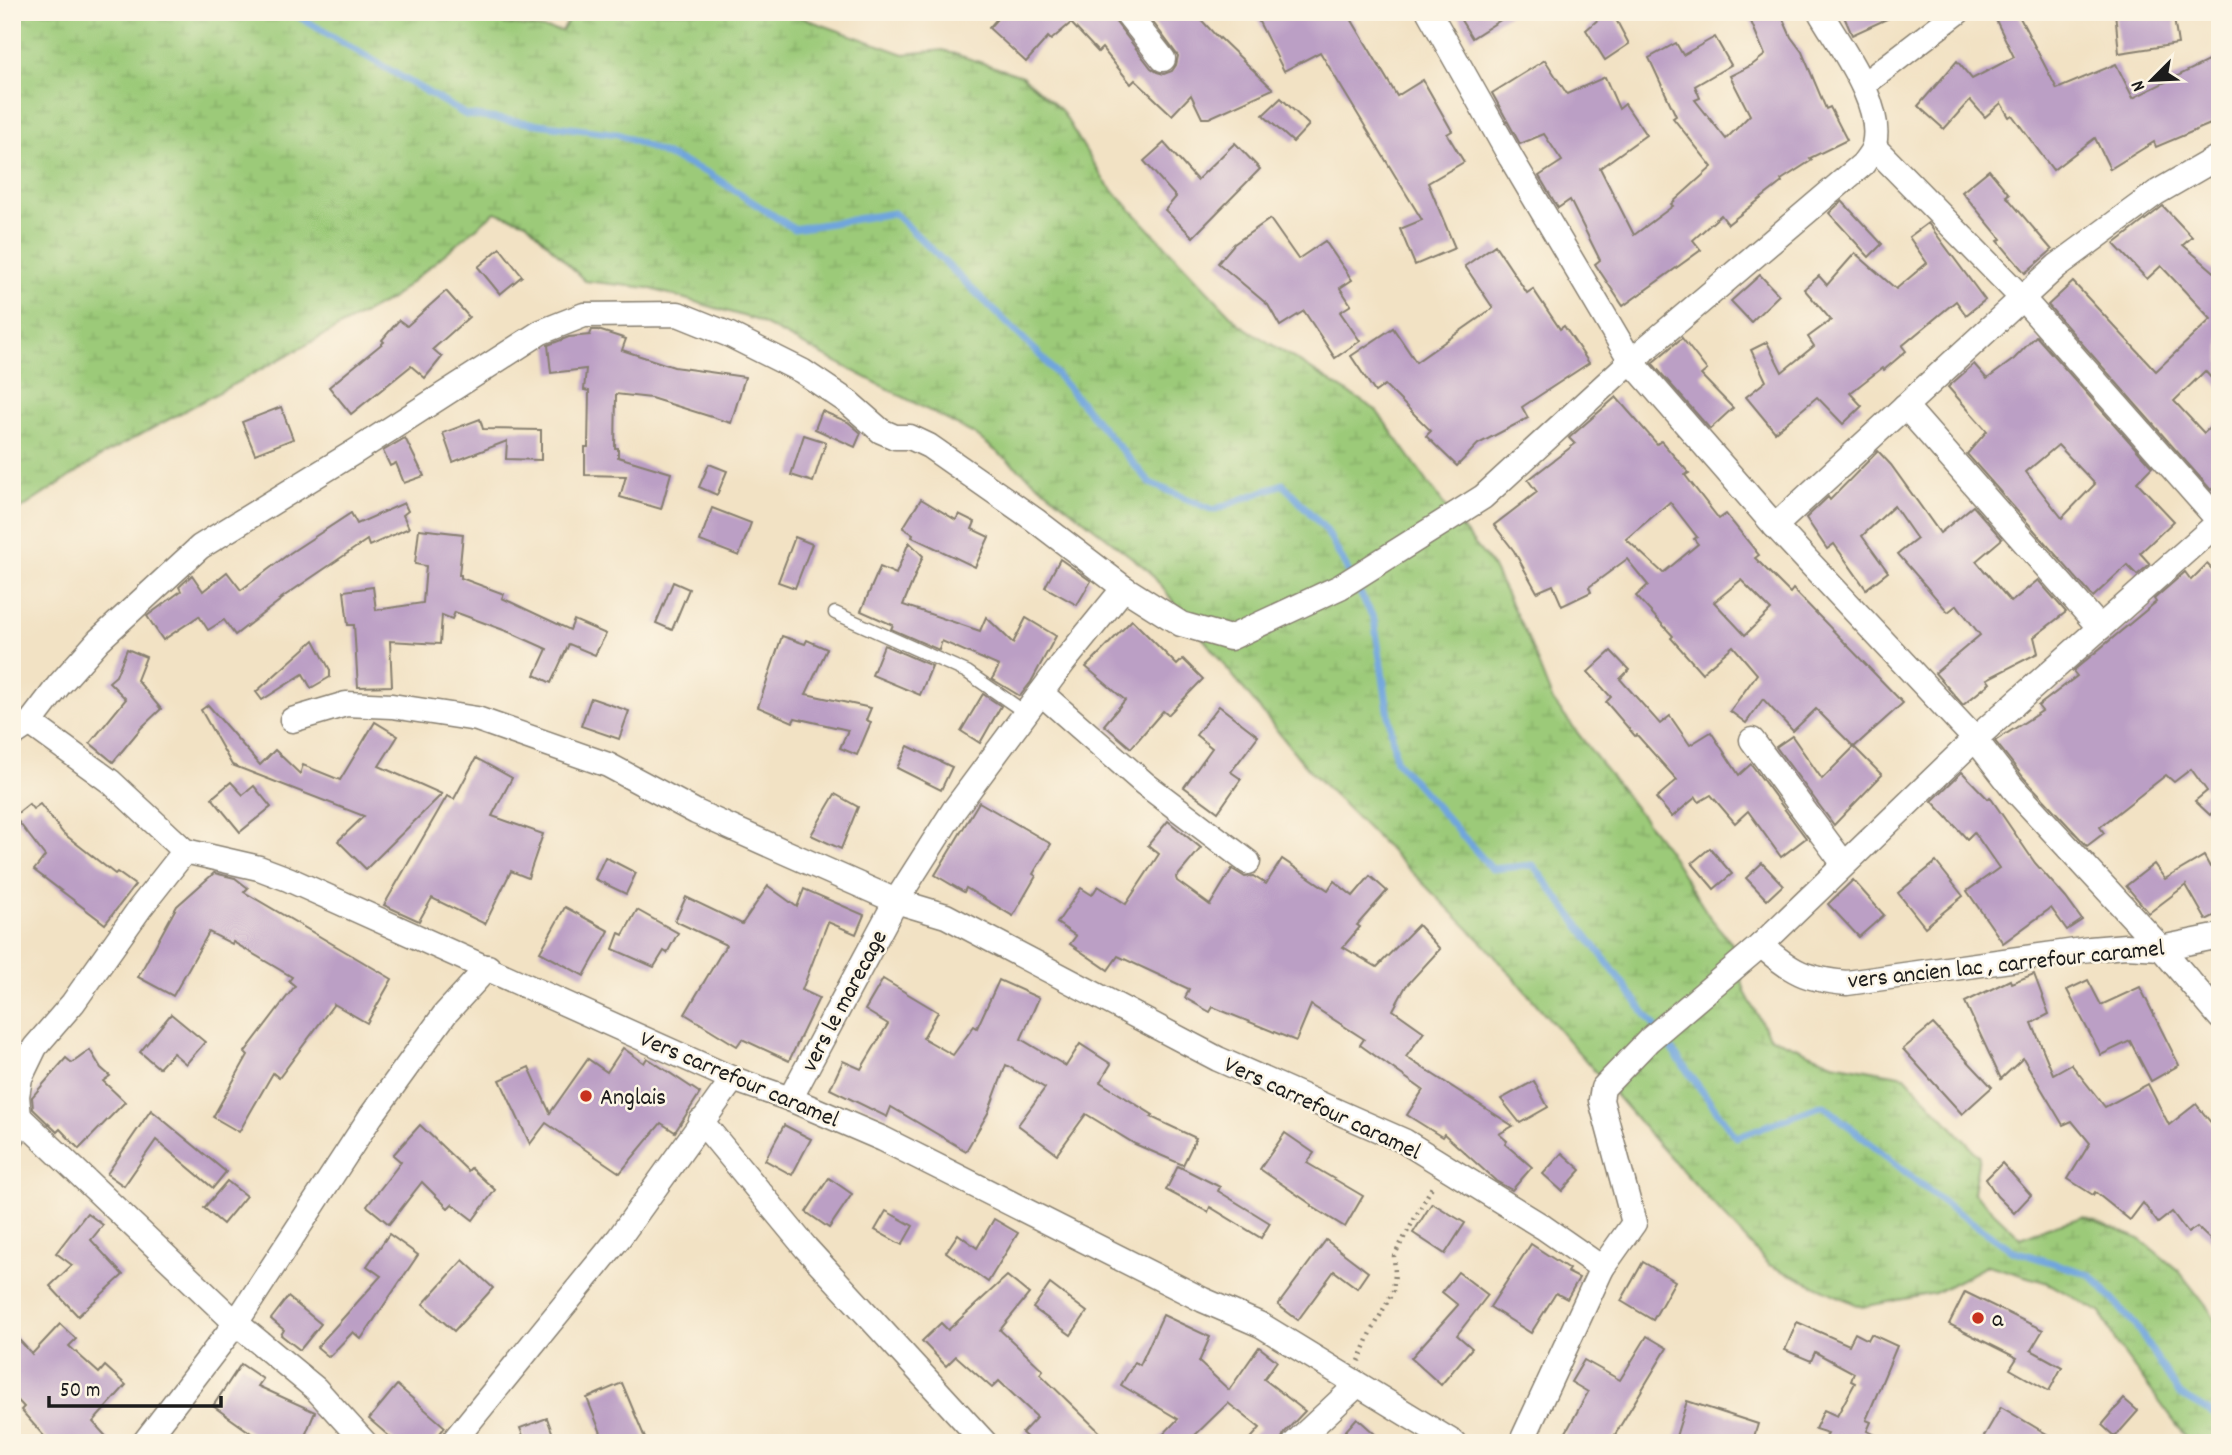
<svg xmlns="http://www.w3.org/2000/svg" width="2232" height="1455" font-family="Dekko,sans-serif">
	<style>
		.wetland { fill: url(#wetland-marsh); stroke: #5c734a; stroke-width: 2 }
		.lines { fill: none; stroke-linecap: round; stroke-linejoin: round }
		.stream { stroke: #6fa5dd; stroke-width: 7 }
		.building { fill: #bb9fc5; fill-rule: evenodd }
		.service-casing { stroke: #877f70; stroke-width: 15 }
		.minor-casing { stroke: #877f70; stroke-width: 27 }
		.path { stroke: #877f70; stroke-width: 4.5; stroke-dasharray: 2 5; stroke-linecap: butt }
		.service { stroke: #fff; stroke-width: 12 }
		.minor { stroke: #fff; stroke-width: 24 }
		.poi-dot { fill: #c8321e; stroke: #fcf5e5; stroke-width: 2.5 }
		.labels { text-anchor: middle; stroke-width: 5; stroke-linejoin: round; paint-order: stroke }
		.street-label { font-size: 24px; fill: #1c1c1c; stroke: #fcf5e5 }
		.poi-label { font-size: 24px; fill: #1c1c1c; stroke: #fcf5e5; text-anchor: start }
	</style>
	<defs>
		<pattern id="wetland-marsh" width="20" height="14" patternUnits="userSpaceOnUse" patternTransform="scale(1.75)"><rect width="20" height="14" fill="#9cca79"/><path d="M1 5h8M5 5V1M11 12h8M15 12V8" fill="none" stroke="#86ad68"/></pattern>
	</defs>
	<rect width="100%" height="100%" fill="#fcf5e5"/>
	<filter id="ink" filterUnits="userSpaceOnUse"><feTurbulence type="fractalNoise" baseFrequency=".0143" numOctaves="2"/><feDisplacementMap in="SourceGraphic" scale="14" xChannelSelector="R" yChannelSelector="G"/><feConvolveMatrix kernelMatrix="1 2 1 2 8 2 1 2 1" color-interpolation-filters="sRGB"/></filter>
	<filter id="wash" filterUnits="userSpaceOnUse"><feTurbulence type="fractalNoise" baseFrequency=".00686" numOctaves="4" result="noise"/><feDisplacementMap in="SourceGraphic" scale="28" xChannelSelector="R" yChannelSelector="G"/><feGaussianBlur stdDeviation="1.57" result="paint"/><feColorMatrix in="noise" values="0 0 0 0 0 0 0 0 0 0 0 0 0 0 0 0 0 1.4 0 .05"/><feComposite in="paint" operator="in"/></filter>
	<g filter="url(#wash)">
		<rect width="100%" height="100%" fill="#f2e2c4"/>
		<polygon class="wetland" points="12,12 479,12 505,24 562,31 574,12 793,12 797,16 904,54 943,50 1022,76 1061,110 1105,182 1239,324 1376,410 1455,520 1491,564 1527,636 1553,701 1667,849 1709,916 1733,945 1745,992 1769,1036 1833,1063 1905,1076 1979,1156 1973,1192 2021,1238 2048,1227 2084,1217 2140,1239 2179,1271 2213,1315 2220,1336 2220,1443 2190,1443 2118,1346 2101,1313 2048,1283 1988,1265 1935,1293 1862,1307 1769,1265 1659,1145 1486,946 1307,768 1149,571 974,434 756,320 648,288 585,281 526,222 495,212 391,299 103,455 12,515"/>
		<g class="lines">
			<polyline class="stream" points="291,12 466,115 618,134 708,173 794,229 894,213 1040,355 1150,483 1213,510 1283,484 1326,530 1374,619 1396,761 1492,869 1533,865 1625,986 1736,1137 1823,1105 1944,1203 2012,1250 2091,1275 2136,1326 2180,1395 2220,1418"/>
		</g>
		<g id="blocks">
			<g class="building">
				<polygon points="1003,12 1108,12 1151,68 1157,72 1164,74 1172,71 1176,65 1178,56 1152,21 1161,12 1194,12 1219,39 1220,38 1273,89 1209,118 1202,118 1191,95 1172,115 1135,80 1131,84 1102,48 1098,52 1071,23 1051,40 1048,37 1026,62 989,28"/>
				<polygon points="1275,12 1347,12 1397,96 1423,80 1452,131 1447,134 1464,162 1428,183 1455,248 1415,265 1400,229 1422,220 1320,52 1284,71 1258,20"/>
				<polygon points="1456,12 1513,12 1472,38"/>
				<polygon points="1607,12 1612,12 1629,44 1605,60 1586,30"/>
				<polygon points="1747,12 1780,12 1791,37 1802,52 1826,109 1830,107 1847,140 1810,158 1812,160 1781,180 1782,182 1728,224 1721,215 1693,240 1701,250 1623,306 1595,264 1600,260 1570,200 1558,208 1539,176 1562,161 1544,134 1520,144 1492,93 1545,60 1567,94 1605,77 1619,109 1625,104 1646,135 1600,168 1634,235 1673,206 1671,204 1712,167 1673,118 1676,116 1649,58 1676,43 1683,55 1715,37 1731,65 1695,86 1700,98 1695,100 1726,139 1750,115 1730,76 1752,65 1765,55"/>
				<polygon points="1842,12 1902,12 1852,35"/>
				<polygon points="1992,12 2017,12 2057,89 2116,64 2133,98 2220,55 2220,120 2156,147 2154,142 2110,169 2095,138 2053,170 2012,115 2009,117 2001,103 1985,117 1970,100 1944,129 1918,106 1957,61 1972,79 2014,57"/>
				<polygon points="2115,12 2173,12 2178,44 2119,53"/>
				<polygon points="1281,98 1309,125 1293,142 1263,115"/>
				<polygon points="1164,143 1197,180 1235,143 1260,169 1193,237 1165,210 1176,197 1144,161"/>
				<polygon points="1989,170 2009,194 2006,196 2052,250 2025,273 1998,241 2001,239 1962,192"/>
				<polygon points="1842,201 1882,244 1869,257 1829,213"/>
				<polygon points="2163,206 2192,237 2183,245 2220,277 2220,388 2205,371 2174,401 2204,433 2220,418 2220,482 2211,490 2048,305 2073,282 2156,371 2211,319 2161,266 2147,279 2114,244"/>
				<polygon points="1270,219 1298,259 1325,241 1352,280 1340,288 1351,305 1340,312 1360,341 1335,358 1304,311 1280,326 1268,305 1218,263 1234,244"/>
				<polygon points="1928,223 1985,300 1966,315 1956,301 1902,346 1906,351 1884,370 1882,368 1850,393 1862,406 1843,424 1817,397 1775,432 1746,397 1766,381 1751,350 1767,342 1782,372 1814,346 1808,337 1831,320 1804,289 1819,276 1827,285 1855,253 1896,289 1927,263 1909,237"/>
				<polygon points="1495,245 1527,293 1533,289 1560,329 1564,326 1589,363 1522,407 1528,418 1478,444 1457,466 1426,436 1431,431 1385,385 1375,392 1351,356 1393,328 1416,362 1493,308 1465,266"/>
				<polygon points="500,248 522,276 500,294 478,267"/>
				<polygon points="1760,275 1779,295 1751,322 1731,301"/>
				<polygon points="446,291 469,317 433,349 442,357 425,378 411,366 351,414 329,387 384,342 382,340 399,320 407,326"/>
				<polygon points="592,330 598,330 626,339 622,350 674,367 745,377 731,423 651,398 616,394 615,448 618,448 618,457 671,473 661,509 620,497 626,476 585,475 585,447 588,447 589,391 584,390 586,369 551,373 548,345 569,337 590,335"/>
				<path d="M 2036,336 L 2152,467 L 2137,482 L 2174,521 L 2140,553 L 2150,564 L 2137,575 L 2127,565 L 2093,597 L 1967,454 L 1987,431 L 1948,387 L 1974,364 L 1987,379 L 2014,359 ZM 2058,445 L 2095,484 L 2062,518 L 2026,472 Z"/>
				<polygon points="1682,338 1707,370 1701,375 1733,408 1710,429 1652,363"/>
				<path d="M 1616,397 L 1657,444 L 1661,441 L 1689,473 L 1685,475 L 1719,519 L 1726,514 L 1759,555 L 1755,558 L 1790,593 L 1793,589 L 1903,703 L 1854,747 L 1816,709 L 1793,731 L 1763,699 L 1746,723 L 1730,711 L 1757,674 L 1733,646 L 1702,673 L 1671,638 L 1673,636 L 1636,596 L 1648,585 L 1627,559 L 1589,587 L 1591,592 L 1562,606 L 1553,585 L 1537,592 L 1514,551 L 1494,525 L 1537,492 L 1528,480 L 1575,444 L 1569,438 ZM 1670,502 L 1697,537 L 1694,539 L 1698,544 L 1663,573 L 1626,539 ZM 1741,580 L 1771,610 L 1745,635 L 1714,602 Z"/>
				<polygon points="281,407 293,439 255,454 242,422"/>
				<polygon points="822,411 848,422 861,433 855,447 815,429"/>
				<polygon points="480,419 483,429 541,430 541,460 506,459 507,441 453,462 443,433"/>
				<polygon points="804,435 826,442 813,482 791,475"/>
				<polygon points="405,438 424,476 404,483 396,463 390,466 383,451"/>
				<polygon points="1878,451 1891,465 1940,533 1973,506 2002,539 1976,561 2011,602 2038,580 2066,612 2034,637 2038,653 1987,679 1990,683 1963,705 1935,673 1980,635 1957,605 1948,612 1898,554 1917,539 1894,506 1862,536 1888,572 1866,589 1834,544 1827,549 1806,518 1828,497 1830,500"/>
				<polygon points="709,464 727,471 717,495 699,487"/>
				<polygon points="921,499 956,520 959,514 975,522 972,529 989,537 975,567 912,537 913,534 903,528"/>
				<polygon points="404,503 408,511 403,515 409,528 369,546 367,540 280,599 282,599 235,635 224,620 208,630 199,616 163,640 147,616 181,591 179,587 192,575 203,591 227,572 241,590 290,553 351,513 357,524"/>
				<polygon points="712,508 751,523 739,556 700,541"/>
				<polygon points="419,529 463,534 459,575 461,575 461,578 504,594 502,598 570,630 574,620 606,634 595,655 569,644 551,683 535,675 547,649 509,632 455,612 452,619 442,615 440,644 390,641 392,686 358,687 354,625 348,625 344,591 373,587 376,610 423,603 426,566 415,564"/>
				<polygon points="795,537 812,544 795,588 778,582"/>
				<polygon points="909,542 923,556 903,605 980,631 986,617 1013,643 1026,618 1056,636 1031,682 1020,696 992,679 999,666 942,641 939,650 891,629 893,625 861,611 880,567 896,574"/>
				<polygon points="1060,559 1091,581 1077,605 1045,587"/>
				<polygon points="2207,564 2220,577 2220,806 2219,805 2210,815 2195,801 2207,791 2191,769 2174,782 2166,775 2100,827 2104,833 2087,846 2024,778 1995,741 2042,711 2038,706 2077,676 2073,671 2156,602 2154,599 2185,572 2191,580"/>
				<polygon points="673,582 689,589 672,630 656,623"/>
				<polygon points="1132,620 1177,665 1183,659 1203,679 1168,715 1163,711 1131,748 1104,725 1125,700 1086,667"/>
				<polygon points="782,636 805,644 807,640 827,649 806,694 871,708 866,720 871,722 857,755 840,748 848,730 795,718 793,722 758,707"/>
				<polygon points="314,640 330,670 330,677 311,688 303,674 262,700 256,692"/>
				<polygon points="884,645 932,666 920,695 872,675"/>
				<polygon points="127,649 146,657 137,680 161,709 141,728 113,762 90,743 126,699 109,682 116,676"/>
				<polygon points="1611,651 1629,670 1620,679 1660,724 1670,716 1690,745 1711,732 1739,775 1751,764 1806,838 1781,857 1748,811 1735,823 1711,795 1699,802 1696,797 1672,817 1656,798 1677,780 1637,735 1635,736 1606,702 1611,697 1588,672"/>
				<polygon points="983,694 1001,706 980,743 961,731"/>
				<polygon points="591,698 629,711 619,739 581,726"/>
				<polygon points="208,705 260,765 275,750 300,774 303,765 340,780 375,722 398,736 379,766 442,794 366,869 338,841 364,816 232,765 201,710"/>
				<polygon points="1219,706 1258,736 1231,772 1241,779 1218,812 1184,787 1212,748 1196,735"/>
				<polygon points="1792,736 1822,779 1854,747 1882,775 1834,825 1776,747"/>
				<polygon points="908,746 952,767 941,790 897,768"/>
				<polygon points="476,758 512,778 492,816 543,834 533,863 528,878 511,871 485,924 432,898 419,921 384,905 447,796 454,799"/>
				<polygon points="1962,772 1988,799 1990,797 2035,863 2066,898 2082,920 2067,930 2051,908 2003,943 1967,891 1999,868 1974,832 1967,839 1932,801"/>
				<polygon points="231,782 243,795 254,786 271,807 240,832 212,798"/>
				<polygon points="835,794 858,807 841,849 811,835"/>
				<polygon points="979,802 1051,844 1033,874 1036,876 1013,916 966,888 964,892 935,875"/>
				<polygon points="29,804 33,809 40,804 63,833 115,874 117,872 135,885 105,924 34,870 45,856 14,816"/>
				<polygon points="1168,821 1201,848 1176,878 1177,881 1210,905 1232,869 1245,877 1253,876 1266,884 1282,859 1328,890 1334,881 1353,896 1370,876 1387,891 1357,925 1360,927 1343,947 1377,967 1418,925 1440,949 1406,986 1393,1010 1424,1032 1406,1057 1513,1126 1499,1134 1507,1141 1505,1144 1532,1167 1512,1190 1496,1181 1444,1134 1442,1137 1407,1115 1423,1090 1360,1045 1364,1039 1311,1005 1296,1041 1213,1007 1210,1012 1185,998 1189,989 1118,956 1108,970 1070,944 1076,936 1057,923 1081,888 1092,895 1098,886 1126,904 1159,854 1148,845"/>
				<polygon points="1710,848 1732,874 1714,889 1692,863"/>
				<polygon points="2204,856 2210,867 2220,861 2220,913 2206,920 2186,885 2149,913 2126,886 2154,864 2165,879"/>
				<polygon points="605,857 636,873 626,894 595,879"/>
				<polygon points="1936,862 1963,896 1925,927 1898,893"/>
				<polygon points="1762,863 1783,885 1767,900 1746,878"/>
				<polygon points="214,873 235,878 248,888 244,892 392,979 367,1023 334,1004 279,1078 273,1073 239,1132 213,1117 248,1055 245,1052 295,986 289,981 292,977 233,942 232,944 209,932 173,996 138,977 177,906"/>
				<polygon points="1853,880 1884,915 1859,937 1828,904"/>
				<polygon points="768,886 797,907 804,889 864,915 856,934 828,922 802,990 819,998 789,1061 742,1039 737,1046 685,1014 726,945 675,921 686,897 742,924"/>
				<polygon points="565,907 609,931 584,976 540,952"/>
				<polygon points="637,910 678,933 667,953 664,951 654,967 613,949 619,933 623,935"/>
				<polygon points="2034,974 2049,1014 2032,1023 2053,1074 2071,1064 2105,1107 2148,1084 2169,1125 2196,1104 2220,1134 2220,1249 2197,1227 2188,1233 2172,1212 2158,1223 2143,1203 2130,1220 2095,1192 2093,1195 2068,1179 2090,1143 2072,1121 2063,1125 2023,1058 2001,1079 1965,1002 2010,980 2011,983"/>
				<polygon points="883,979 938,1012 923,1038 953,1055 974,1026 977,1028 999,980 1039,998 1021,1039 1066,1066 1080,1044 1111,1064 1100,1082 1153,1115 1151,1117 1196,1138 1183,1165 1135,1144 1086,1114 1057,1154 1018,1125 1045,1088 1006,1065 988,1113 966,1151 891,1107 887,1117 830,1089 843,1061 861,1069 888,1024 865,1010"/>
				<polygon points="2088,980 2101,1005 2140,987 2179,1065 2151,1081 2130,1041 2101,1055 2067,990"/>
				<polygon points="171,1014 205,1042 186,1064 173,1053 159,1068 140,1052"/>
				<polygon points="1933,1024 1992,1087 1962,1114 1903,1049"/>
				<polygon points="623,1048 644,1063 647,1058 700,1093 675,1132 661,1123 620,1173 546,1123 530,1144 500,1080 529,1067 550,1113 588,1059 607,1072"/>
				<polygon points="90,1050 101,1068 110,1076 103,1081 125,1102 79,1149 60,1129 57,1132 33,1109 32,1097 66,1058 72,1063"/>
				<polygon points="1534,1081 1548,1107 1520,1123 1501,1099"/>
				<polygon points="151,1110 226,1172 213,1188 156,1140 124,1186 107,1174"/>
				<polygon points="420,1125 468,1171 471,1168 495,1190 473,1220 452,1204 448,1208 422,1182 389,1224 367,1206 401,1162 393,1155"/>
				<polygon points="784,1125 811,1139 792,1175 765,1160"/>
				<polygon points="1285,1133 1314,1153 1307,1163 1363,1196 1345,1227 1311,1206 1312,1205 1260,1169"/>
				<polygon points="1562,1153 1581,1170 1562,1191 1543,1174"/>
				<polygon points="2002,1163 2031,1195 2014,1213 1997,1196 1986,1179"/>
				<polygon points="1178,1166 1220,1187 1218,1191 1270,1223 1261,1238 1210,1207 1208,1212 1166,1190"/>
				<polygon points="829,1178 852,1194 829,1228 806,1212"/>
				<polygon points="227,1181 246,1196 223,1224 204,1208"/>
				<polygon points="1432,1203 1465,1223 1445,1254 1413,1233"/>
				<polygon points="886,1211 913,1226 902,1245 875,1230"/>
				<polygon points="87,1213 103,1225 91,1240 123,1275 78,1316 50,1286 72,1265 56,1253"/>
				<polygon points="994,1219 1018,1233 988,1282 946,1252 958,1234 977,1248"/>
				<polygon points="389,1234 418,1255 361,1339 353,1332 329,1357 317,1347 381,1276 367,1266"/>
				<polygon points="1326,1240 1368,1272 1357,1288 1334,1271 1298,1320 1278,1305"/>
				<polygon points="1531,1244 1569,1269 1567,1272 1579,1278 1567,1299 1556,1293 1531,1333 1490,1307"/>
				<polygon points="463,1260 493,1288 454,1331 423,1304"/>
				<polygon points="1643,1262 1675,1281 1653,1320 1621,1301"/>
				<polygon points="1458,1272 1488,1295 1457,1335 1472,1348 1441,1385 1411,1358 1458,1305 1442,1292"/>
				<polygon points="1007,1276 1029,1294 1000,1330 1043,1370 1040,1374 1111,1443 1033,1443 1022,1433 1037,1417 999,1381 992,1388 956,1356 946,1366 922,1341 941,1323 948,1330"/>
				<polygon points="1050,1284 1087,1312 1071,1335 1033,1308"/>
				<polygon points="1965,1292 2043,1330 2031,1350 2062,1367 2049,1391 2010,1369 2017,1358 1949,1324"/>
				<polygon points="288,1297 321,1324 300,1350 281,1335 284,1330 271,1319"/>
				<polygon points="1163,1315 1210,1337 1199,1362 1229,1390 1259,1347 1277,1361 1264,1379 1305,1411 1284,1433 1280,1443 1247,1443 1260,1428 1228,1403 1187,1443 1155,1443 1178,1419 1121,1385 1135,1362 1140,1365"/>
				<polygon points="1797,1322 1849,1345 1855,1333 1868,1340 1871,1334 1897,1346 1866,1420 1871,1422 1867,1431 1882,1438 1880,1443 1823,1443 1828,1433 1815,1429 1824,1410 1837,1416 1855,1383 1851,1381 1854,1373 1815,1352 1811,1361 1785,1350"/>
				<polygon points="60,1324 76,1339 69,1346 99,1373 105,1366 126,1385 93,1422 112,1443 50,1443 21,1410 24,1407 12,1394 12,1332 32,1354"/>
				<polygon points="1647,1336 1667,1348 1610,1443 1560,1443 1588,1392 1571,1382 1584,1360 1620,1380"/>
				<polygon points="241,1364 263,1379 258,1386 315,1412 302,1443 265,1443 213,1406"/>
				<polygon points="622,1383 647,1443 605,1443 587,1398"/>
				<polygon points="397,1385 445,1427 432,1443 397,1443 369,1419"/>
				<polygon points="2124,1399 2138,1411 2115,1437 2102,1425"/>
				<polygon points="1687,1401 1758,1424 1752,1443 1674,1443"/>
				<polygon points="2001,1407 2062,1443 1980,1443"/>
				<polygon points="547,1418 556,1443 526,1443 520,1428"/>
				<polygon points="1357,1418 1385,1443 1335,1443"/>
			</g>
		</g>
	</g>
	<g filter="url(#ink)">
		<use href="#blocks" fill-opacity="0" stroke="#877f70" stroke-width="2"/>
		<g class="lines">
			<g class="service-casing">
				<polyline id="service" points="835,613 967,672 1026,713"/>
			</g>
			<g class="minor-casing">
				<g id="minor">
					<polyline points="1126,12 1163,59"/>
					<polyline points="1429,12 1511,158 1631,361 1775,526 1975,739 2013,788 2161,948 2220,1017"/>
					<polyline points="1863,85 1958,12"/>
					<polyline points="1874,147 2022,298 2220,522"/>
					<polyline points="1905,406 2100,628"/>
					<polyline points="1775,526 2057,266 2156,193 2220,156"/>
					<path d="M 1124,588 L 1181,624 L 1230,638 L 1340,587 L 1483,497 L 1631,361 L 1863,164 C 1867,158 1873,152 1874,145 C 1884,104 1840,47 1820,12"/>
					<polyline points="1041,693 1145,784 1248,862"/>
					<polyline points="292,720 346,704 392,706 477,719 608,765 696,812 785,852 896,901 946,916 1218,1059 1404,1141 1543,1227 1602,1268 1521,1443"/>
					<polyline points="30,723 111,782 185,851 259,868 288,879 733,1079 790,1099 883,1139 1203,1300 1261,1325 1454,1443"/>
					<polyline points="12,735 30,723 59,685 99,640 200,547 356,451 541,332 584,315 678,314 730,335 802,371 848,402 881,431 895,437 910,437 929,446 1035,520 1124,588 1063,663 954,810 896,901 790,1099"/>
					<polyline points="1752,740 1844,864"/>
					<path d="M 1761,945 C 1793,973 1805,979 1847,983 L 2090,949 L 2126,946 L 2161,948 L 2220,936"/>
					<polyline points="12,1110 236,1323 316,1389 365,1443"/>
					<polyline points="701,1121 806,1248 985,1443"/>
					<polyline points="12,1138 19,1117 17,1096 20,1078 35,1047 73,1003 140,908 185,851"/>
					<polyline points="1602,1268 1634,1223 1601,1100 1603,1088 1649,1040 1761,945 1975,739 2220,521"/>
					<polyline points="144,1443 236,1323 371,1116 445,1014 488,967"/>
					<polyline points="452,1443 619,1238 733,1079"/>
					<polyline points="1295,1443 1357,1385"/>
				</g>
			</g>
			<polyline class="path" points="1359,1361 1370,1335 1393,1291 1395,1274 1394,1256 1433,1185"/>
			<use href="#service" class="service"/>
			<use href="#minor" class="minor"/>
		</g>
	</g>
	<g class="poi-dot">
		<circle cx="586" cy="1096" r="7"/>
		<circle cx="1978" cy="1318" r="7"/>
	</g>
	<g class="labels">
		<g class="street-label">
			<text transform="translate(2006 963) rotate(-6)" y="8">vers ancien lac , carrefour caramel</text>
			<text transform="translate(843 1000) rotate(-62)" y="8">vers le marecage</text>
			<text transform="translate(740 1078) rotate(23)" y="8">Vers carrefour caramel</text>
			<text transform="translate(1323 1107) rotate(25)" y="8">Vers carrefour caramel</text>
		</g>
		<g class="poi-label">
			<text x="600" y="1104">Anglais</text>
			<text x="1992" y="1326">a</text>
		</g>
	</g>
	<rect width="2232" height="1455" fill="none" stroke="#fcf5e5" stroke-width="42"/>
	<g transform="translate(2152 80) rotate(246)" stroke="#fcf5e5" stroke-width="5" paint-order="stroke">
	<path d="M0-5L12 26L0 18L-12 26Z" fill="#1c1c1c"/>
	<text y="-10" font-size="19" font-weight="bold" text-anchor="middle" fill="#1c1c1c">N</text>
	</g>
	<path d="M49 1396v10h172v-10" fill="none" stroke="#1c1c1c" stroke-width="3.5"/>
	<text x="60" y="1396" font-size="21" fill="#1c1c1c" stroke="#fcf5e5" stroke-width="5" paint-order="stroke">50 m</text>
</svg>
